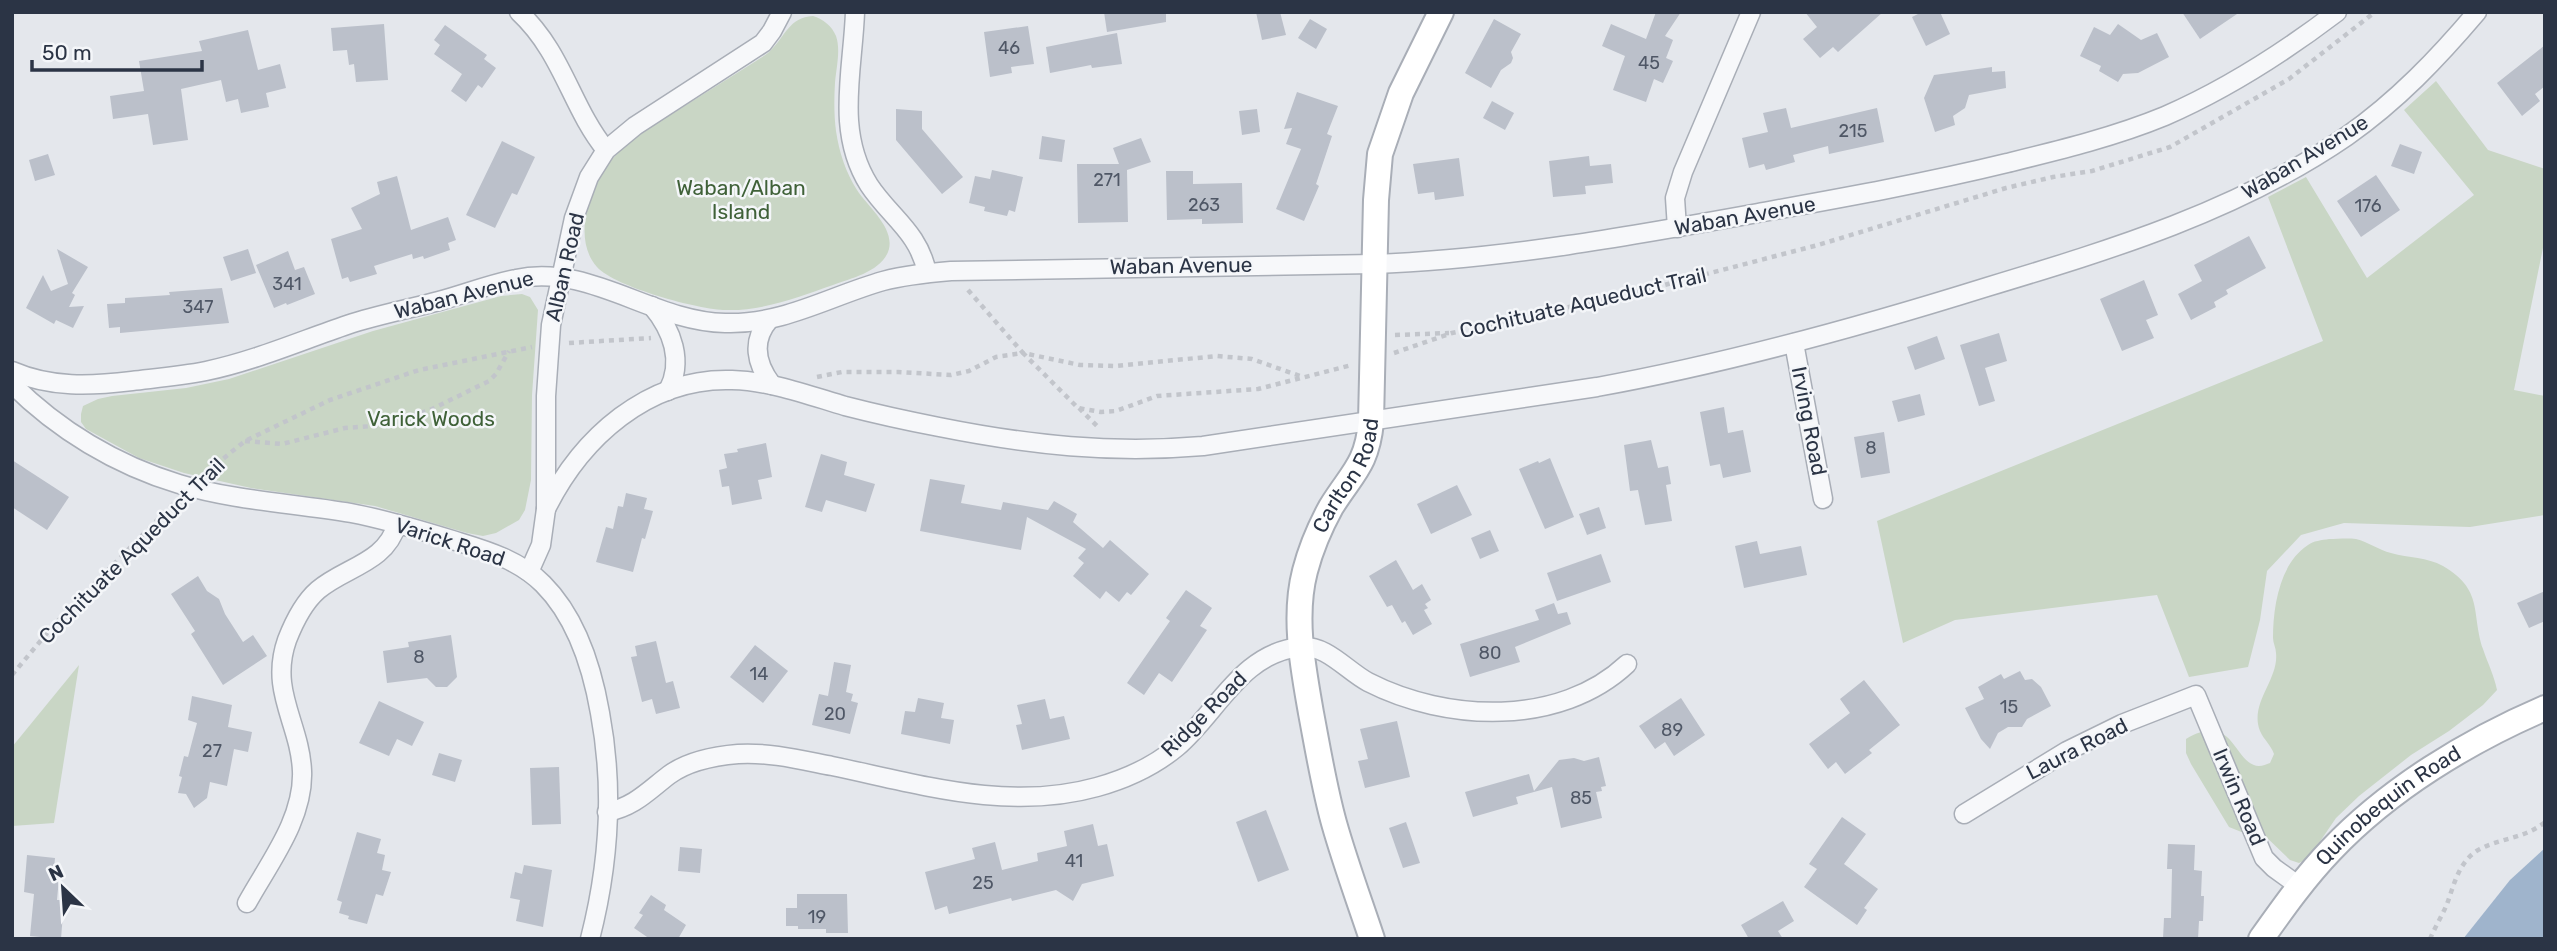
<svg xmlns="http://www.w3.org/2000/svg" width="2557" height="951" font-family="Rubik,sans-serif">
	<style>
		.green { fill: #c9d6c5 }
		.water { fill: #9fb4cc }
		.building { fill: #bbc0ca }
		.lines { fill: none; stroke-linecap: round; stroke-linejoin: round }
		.street-casing { stroke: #a9aeb7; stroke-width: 21 }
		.secondary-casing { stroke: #a9aeb7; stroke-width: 28 }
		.path { stroke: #c2c5cb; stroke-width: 4.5; stroke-dasharray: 5 5; stroke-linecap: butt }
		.street { stroke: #f7f8fa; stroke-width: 18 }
		.secondary { stroke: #fff; stroke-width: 24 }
		.labels { text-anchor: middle; stroke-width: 5; stroke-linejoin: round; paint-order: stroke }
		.number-label { font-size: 18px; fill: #4f5766 }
		.street-label { font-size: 21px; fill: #2b3445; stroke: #f4f6f9 }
		.park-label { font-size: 21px; fill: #3f6138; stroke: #f4f6f9 }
	</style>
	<rect width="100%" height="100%" fill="#e4e7ec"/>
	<g class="green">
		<path d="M 813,16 C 823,19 832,26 836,36 C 841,50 836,69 835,83 C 834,99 834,116 836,131 C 839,152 846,173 857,190 C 868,207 894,227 889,249 C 883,271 852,278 833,285 C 798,297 764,311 726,310 C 699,310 615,287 597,267 C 570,237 592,181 615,156 C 632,137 654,125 675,112 C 702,95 729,78 756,61 C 760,58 766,55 770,51 C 785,37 789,17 813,16 Z"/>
		<polygon points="2436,81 2488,150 2545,169 2545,238 2514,390 2545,396 2545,515 2470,527 2344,523 2301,535 2267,571 2260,620 2248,667 2189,677 2157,595 1955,620 1903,643 1877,521 2323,341 2268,197 2306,177 2367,278 2474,195 2404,110"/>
		<polygon points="522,294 530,297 538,310 532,395 531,480 525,510 519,520 496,533 483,536 467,533 375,506 251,488 184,473 139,458 86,429 81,422 81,414 83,406 98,399 112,396 186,388 229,379 373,331 501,296"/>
		<path d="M 2329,539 C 2337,539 2347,538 2356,539 C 2368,542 2379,550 2391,553 C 2409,558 2427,557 2443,566 C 2484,590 2471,613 2483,649 C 2488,664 2494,675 2497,690 L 2483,705 L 2449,731 L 2411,755 L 2359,796 L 2336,818 L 2308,859 L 2299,863 L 2290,860 L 2262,833 L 2244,833 L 2229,827 L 2191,764 L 2186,753 L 2186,739 C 2235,710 2233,765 2259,766 C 2263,766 2266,764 2270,763 L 2274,754 C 2271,745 2264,740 2260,731 C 2249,703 2279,680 2276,653 C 2276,648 2273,643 2273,638 C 2273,606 2280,563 2308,545 C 2313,541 2322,540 2329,539 Z"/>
		<polygon points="79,665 54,823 12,826 12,747"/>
	</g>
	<polygon class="water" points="2545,848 2545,939 2463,939 2510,880"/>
	<g class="building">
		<polygon points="1104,12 1166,12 1166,22 1107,32"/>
		<polygon points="1256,12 1280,12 1286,35 1262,40"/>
		<polygon points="1656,12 1681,12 1665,36 1673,40 1666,58 1673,61 1663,83 1654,79 1646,102 1613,90 1625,56 1602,46 1611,24 1646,39"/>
		<polygon points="1805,12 1883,12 1838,52 1833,47 1820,58 1803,39 1817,27"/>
		<polygon points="1922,12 1940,12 1950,34 1926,46 1912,17"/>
		<polygon points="2182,12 2240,12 2200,39"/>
		<polygon points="1310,19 1327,29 1316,49 1298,38"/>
		<polygon points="1494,19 1521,34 1511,52 1513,58 1511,63 1501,70 1491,88 1465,73"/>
		<polygon points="384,24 388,80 356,82 354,64 349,65 347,50 333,51 331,28"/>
		<polygon points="2118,24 2141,40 2157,33 2169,57 2138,73 2123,74 2118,82 2099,71 2101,66 2080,56 2094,27 2110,35"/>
		<polygon points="445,25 487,55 484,59 496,68 482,88 478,85 466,102 451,91 462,74 434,54 440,45 434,40"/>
		<polygon points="1028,26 1034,64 1011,67 1012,73 990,77 984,32"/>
		<polygon points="248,30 258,70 280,64 286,88 266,93 269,107 241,113 238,99 226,102 221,80 181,89 188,140 153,145 148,114 113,119 110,96 144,91 139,61 202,51 199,41"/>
		<polygon points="1117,33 1122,64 1092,68 1091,65 1050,73 1046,47"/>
		<polygon points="2545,45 2545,86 2535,94 2540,101 2522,116 2497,83"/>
		<polygon points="1992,67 1992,72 2005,71 2006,88 1969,95 1965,108 1953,116 1955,125 1935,132 1924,98 1934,75"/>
		<polygon points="1297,92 1338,106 1327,134 1332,136 1316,184 1319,186 1304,221 1276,209 1301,149 1286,144 1292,128 1284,129"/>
		<polygon points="1492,101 1514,113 1505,130 1483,118"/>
		<polygon points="1786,108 1791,128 1877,108 1884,142 1829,154 1828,146 1793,155 1795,162 1766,170 1764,164 1749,168 1742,138 1768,132 1763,113"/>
		<polygon points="896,109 922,111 922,129 963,177 942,194 896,140"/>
		<polygon points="1257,109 1260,132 1242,135 1239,111"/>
		<polygon points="1042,136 1065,140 1062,162 1039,159"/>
		<polygon points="1141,138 1151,162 1127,170 1128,222 1078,223 1077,164 1119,164 1113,148"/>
		<polygon points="502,141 535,157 517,195 512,193 495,228 466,215"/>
		<polygon points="2400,144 2422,152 2414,174 2391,166"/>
		<polygon points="48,154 55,175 35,181 29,160"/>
		<polygon points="1589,156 1590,166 1611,164 1613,183 1585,186 1586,194 1553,197 1549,161"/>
		<polygon points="1459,158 1464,196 1435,200 1434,192 1418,194 1413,164"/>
		<polygon points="992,170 1023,177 1015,212 1009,210 1007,216 984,211 985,207 969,203 975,176 990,179"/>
		<polygon points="1166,171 1193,171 1193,184 1242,183 1243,223 1202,224 1202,219 1167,220"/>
		<polygon points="2376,175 2400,210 2361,237 2337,201"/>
		<polygon points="397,176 411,230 448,217 456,240 448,243 450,250 424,259 423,256 413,259 412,254 374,266 377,274 350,282 348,277 342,279 331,239 362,229 351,208 380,194 377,182"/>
		<polygon points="2249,236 2266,268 2226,290 2228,294 2214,302 2216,307 2191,320 2178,294 2202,281 2194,265"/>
		<polygon points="57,249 88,267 72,293 75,295 69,307 84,306 73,328 56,320 54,324 26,308 43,275 51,291 68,284"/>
		<polygon points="248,249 256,273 231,281 223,257"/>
		<polygon points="288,251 295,270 304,267 315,294 287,305 286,303 274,308 256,265"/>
		<polygon points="2144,280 2158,315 2146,320 2154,338 2122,351 2100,299"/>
		<polygon points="222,288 229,323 120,333 120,327 109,328 107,304 125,303 125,298 170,295 169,292"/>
		<polygon points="1999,333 2007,361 1985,368 1995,401 1979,406 1960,345"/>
		<polygon points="1937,336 1945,359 1915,370 1907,347"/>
		<polygon points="1920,394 1925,415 1898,422 1892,401"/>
		<polygon points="1724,407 1728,433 1743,430 1751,472 1723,478 1720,464 1710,466 1700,412"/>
		<polygon points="1884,432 1890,473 1861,478 1854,437"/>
		<polygon points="1651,440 1658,468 1668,466 1671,484 1666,485 1672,521 1645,525 1638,490 1630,491 1624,445"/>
		<polygon points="766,443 772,477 758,480 762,499 732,505 729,486 722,487 719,470 727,468 724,454 738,452 737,449"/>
		<polygon points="821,454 847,462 844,475 875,484 866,512 826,500 822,512 805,507"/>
		<polygon points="1550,458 1574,517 1545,529 1519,469 1538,461 1539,463"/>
		<polygon points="12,460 69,497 47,530 12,507"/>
		<polygon points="930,479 965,485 961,503 1001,510 1003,502 1048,510 1054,501 1077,514 1073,522 1103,548 1110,540 1149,574 1131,595 1127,592 1119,602 1106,591 1100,599 1073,576 1084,563 1078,558 1086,549 1027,517 1021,550 920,531"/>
		<polygon points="1457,485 1472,515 1431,534 1417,504"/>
		<polygon points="626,493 647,498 644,509 653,511 645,539 642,538 633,572 596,562 606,527 613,529 618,506 623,507"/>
		<polygon points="1599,507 1606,528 1587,535 1579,514"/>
		<polygon points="1490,530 1499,551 1480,559 1471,538"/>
		<polygon points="1757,541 1760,554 1801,546 1807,575 1744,588 1735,546"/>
		<polygon points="1601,554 1611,582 1557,601 1547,573"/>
		<polygon points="1396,560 1413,590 1422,584 1431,600 1425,604 1428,608 1424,610 1432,624 1413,635 1405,621 1402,623 1392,605 1387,607 1369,576"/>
		<polygon points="198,576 207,591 219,599 225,614 243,642 253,635 267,656 223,685 191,634 195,631 171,594"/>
		<polygon points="1186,590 1212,608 1200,626 1207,630 1172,682 1159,673 1144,695 1127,683 1170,621 1166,618"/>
		<polygon points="2545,591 2545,621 2529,628 2517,603"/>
		<polygon points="1554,603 1558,614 1567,612 1571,624 1515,647 1520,662 1470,677 1460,644 1539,620 1535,610"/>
		<polygon points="451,635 457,677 447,687 436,687 427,678 387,683 383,651 409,647 408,642"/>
		<polygon points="656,641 666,683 673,681 680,708 656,714 652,699 642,702 631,657 637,656 635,646"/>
		<polygon points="755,645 788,671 763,703 730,677"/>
		<polygon points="834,662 851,665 846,692 853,694 851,701 858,703 850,734 812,725 819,694 828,696"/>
		<polygon points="2020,671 2025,680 2032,679 2041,687 2051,706 2027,719 2022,727 2008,727 1998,733 1990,749 1981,739 1965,708 1984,699 1978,687 2001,674 2004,679"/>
		<polygon points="1864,680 1900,725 1869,750 1872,753 1845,774 1836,762 1828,769 1809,744 1850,713 1840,699"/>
		<polygon points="192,696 232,705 228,727 252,732 248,752 234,749 227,786 210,782 207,798 194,808 186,794 178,793 182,777 179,776 184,756 188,757 197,723 188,720"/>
		<polygon points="918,698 944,703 941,718 954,720 950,744 901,734 905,711 915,712"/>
		<polygon points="1681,698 1705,735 1674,756 1665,742 1655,749 1639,726"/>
		<polygon points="1045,699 1050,719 1064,716 1070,739 1022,750 1016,725 1022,724 1017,705"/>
		<polygon points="379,701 424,722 412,746 397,739 389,756 359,743"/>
		<polygon points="1397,721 1410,777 1365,788 1358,761 1368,759 1360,729"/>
		<polygon points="439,753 462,760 455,782 432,775"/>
		<polygon points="1599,757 1606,786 1601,787 1602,791 1596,792 1602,818 1561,828 1552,787 1516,797 1518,804 1473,817 1465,792 1529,774 1534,791 1559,760 1574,758 1584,761"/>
		<polygon points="559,767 561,824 532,825 530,768"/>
		<polygon points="1266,810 1289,870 1258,882 1236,822"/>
		<polygon points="1842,817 1866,834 1844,864 1878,889 1864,908 1867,910 1857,925 1804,887 1817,869 1809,864"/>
		<polygon points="1406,822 1420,863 1403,868 1389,828"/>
		<polygon points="1093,824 1098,846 1107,844 1114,876 1082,884 1073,901 1056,890 1012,901 1011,898 949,914 947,906 935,910 925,872 975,859 972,848 995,842 1002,870 1038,861 1037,853 1067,846 1064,831"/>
		<polygon points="357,832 381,839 377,853 385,855 382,870 391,872 383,896 376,894 367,924 348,919 349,916 339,913 342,902 337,900"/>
		<polygon points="2168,844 2195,845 2194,870 2202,871 2201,896 2204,896 2203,921 2199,921 2198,939 2163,939 2164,918 2171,918 2172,869 2167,869"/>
		<polygon points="680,847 702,849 700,873 678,871"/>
		<polygon points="27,855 55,858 53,878 59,878 57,900 64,900 61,939 30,936 34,894 24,892"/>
		<polygon points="524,865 552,870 543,927 516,921 520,900 510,898 515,872 522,874"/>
		<polygon points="797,894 847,894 848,933 826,933 826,929 798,929 798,926 786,926 786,908 797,908"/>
		<polygon points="651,895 666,905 664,910 686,925 678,939 650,939 634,928 643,915 639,913"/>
		<polygon points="1783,901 1794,921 1778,931 1783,939 1749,939 1741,925"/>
	</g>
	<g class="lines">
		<g class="street-casing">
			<g id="street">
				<path d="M 519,12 C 563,53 571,107 606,150"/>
				<path d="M 855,12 C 853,71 835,131 869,185 C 890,217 919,232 927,273"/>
				<polyline points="1677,228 1675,198 1683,172 1751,12"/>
				<path d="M 652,306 C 672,330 684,361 668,391"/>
				<path d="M 769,320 C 751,341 756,364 772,385"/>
				<polyline points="1794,343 1823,499"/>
				<path d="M 12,371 C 51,388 91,386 132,381 C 157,378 181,376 206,371 C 254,361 300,341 347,325 C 377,315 409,309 439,301 C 465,294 490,284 516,279 C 589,263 653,322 725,323 C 783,325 830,296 883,281 C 905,275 928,273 951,271 L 1374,264 C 1504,259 1631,236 1758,213 C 1841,198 1925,183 2007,163 C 2060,150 2114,137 2165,116 C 2227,89 2283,53 2337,12"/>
				<path d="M 12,384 C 58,430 116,465 179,484 C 235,501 293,503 351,513 C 388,520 423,531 459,542 C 489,551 520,561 543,584 C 577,618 592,667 600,713 C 614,788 609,865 590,939"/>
				<path d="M 546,509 C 581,438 648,377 732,380 C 771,381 808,395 845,406 C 876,414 908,421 939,427 C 1029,445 1111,454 1203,446 L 1597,387 C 1729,363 1859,327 1987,287 C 2113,249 2238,211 2347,136 C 2397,101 2438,58 2477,12"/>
				<polyline points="529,572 541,545 546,509 546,396 551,325 574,218 589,177 606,150 635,126 763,43 772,31 782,12"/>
				<path d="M 607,812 C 634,807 648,791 669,775 C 688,761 714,756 738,754 C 769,752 801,760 832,766 C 919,784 1008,812 1097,787 C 1126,779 1154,766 1177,747 C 1217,713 1241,653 1300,647 C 1326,644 1347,671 1368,682 C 1446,722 1560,727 1627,664"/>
				<polyline points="1964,814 2067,751 2122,724 2196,695 2264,858 2274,868 2299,886"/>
				<path d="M 247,903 C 269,863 304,819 302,771 C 300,723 269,691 287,640 C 294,622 303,603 318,590 C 345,567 386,563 397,524"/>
			</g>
		</g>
		<g class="secondary-casing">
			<g id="secondary">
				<path id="s1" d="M 1372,939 C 1359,900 1345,862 1334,823 C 1324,787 1318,750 1311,713 C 1303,667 1293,617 1305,571 C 1311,548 1320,527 1331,507 C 1352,473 1367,465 1371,422 L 1376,200 L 1380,154 L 1401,93 L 1441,12"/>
				<path id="s2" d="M 2261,939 C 2283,908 2305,877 2331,850 C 2389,789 2468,741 2545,708"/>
			</g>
		</g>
		<g class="path">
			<polyline points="968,290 1023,353 1080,365 1115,366 1217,356 1252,359 1300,376"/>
			<polyline points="1395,335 1449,333"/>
			<polyline points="569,343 651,338"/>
			<polyline points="1394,353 1452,333 1645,290 1818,245 2006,188 2053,177 2092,171 2170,147 2289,79 2375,12"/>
			<polyline points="817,377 842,372 898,372 951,375 969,371 996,357 1023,353 1078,408 1101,412 1116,411 1157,396 1258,389 1352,365"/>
			<polyline points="1079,408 1100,429"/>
			<polyline points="245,441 282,444 345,428 387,425 432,409 489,381 496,374 509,351"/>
			<polyline points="208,471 245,441 330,400 419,370 532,347"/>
			<polyline points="12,675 53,626 176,501"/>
			<path d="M 2430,939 C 2435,927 2442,916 2447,904 C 2454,885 2459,860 2480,849 C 2501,838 2526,838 2545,822"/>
		</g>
		<use href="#street" class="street"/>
		<use href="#secondary" class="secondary"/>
	</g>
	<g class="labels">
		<g class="number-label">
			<text x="1009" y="54">46</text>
			<text x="1649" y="69">45</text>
			<text x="1853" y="137">215</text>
			<text x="1107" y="186">271</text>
			<text x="1204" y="211">263</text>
			<text x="2368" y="212">176</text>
			<text x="287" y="290">341</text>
			<text x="198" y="313">347</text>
			<text x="1871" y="454">8</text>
			<text x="1490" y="659">80</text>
			<text x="419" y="663">8</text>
			<text x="759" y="680">14</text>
			<text x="2009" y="713">15</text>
			<text x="835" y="720">20</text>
			<text x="1672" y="736">89</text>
			<text x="212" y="757">27</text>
			<text x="1581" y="804">85</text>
			<text x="1074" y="867">41</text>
			<text x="983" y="889">25</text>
			<text x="817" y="923">19</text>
		</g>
		<g class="street-label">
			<text transform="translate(2305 157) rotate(-31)" y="7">Waban Avenue</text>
			<text transform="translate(1745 216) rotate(-10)" y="7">Waban Avenue</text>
			<text transform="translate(1181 266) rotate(-1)" y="7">Waban Avenue</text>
			<text transform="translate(565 267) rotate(-77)" y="7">Alban Road</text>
			<text transform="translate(464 295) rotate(-14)" y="7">Waban Avenue</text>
			<text transform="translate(1583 303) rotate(-13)" y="7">Cochituate Aqueduct Trail</text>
			<text transform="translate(1809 421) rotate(79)" y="7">Irving Road</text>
			<text dy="7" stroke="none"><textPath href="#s1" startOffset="483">Carlton Road</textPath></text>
			<text transform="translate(450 542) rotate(18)" y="7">Varick Road</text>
			<text transform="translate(132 551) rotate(-45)" y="7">Cochituate Aqueduct Trail</text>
			<text transform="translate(1204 714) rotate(-45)" y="7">Ridge Road</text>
			<text transform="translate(2077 749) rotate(-27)" y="7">Laura Road</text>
			<text transform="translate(2239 797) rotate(67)" y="7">Irwin Road</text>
			<text dy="7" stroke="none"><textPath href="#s2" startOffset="186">Quinobequin Road</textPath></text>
		</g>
		<g class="park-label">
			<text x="741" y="195">Waban/Alban<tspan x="741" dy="24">Island</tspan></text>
			<text x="431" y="426">Varick Woods</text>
		</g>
	</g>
	<rect width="2557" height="951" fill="none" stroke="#2b3445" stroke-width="28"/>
	<g transform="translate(63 888) rotate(335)" stroke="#f4f6f9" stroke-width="5" paint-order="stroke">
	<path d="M0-5L12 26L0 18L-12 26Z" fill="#2b3445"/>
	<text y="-10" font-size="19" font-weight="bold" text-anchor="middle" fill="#2b3445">N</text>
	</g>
	<path d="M32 60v10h170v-10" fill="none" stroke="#2b3445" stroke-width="3.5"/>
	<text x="42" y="60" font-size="21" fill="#2b3445" stroke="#f4f6f9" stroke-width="5" paint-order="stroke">50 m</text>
</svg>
